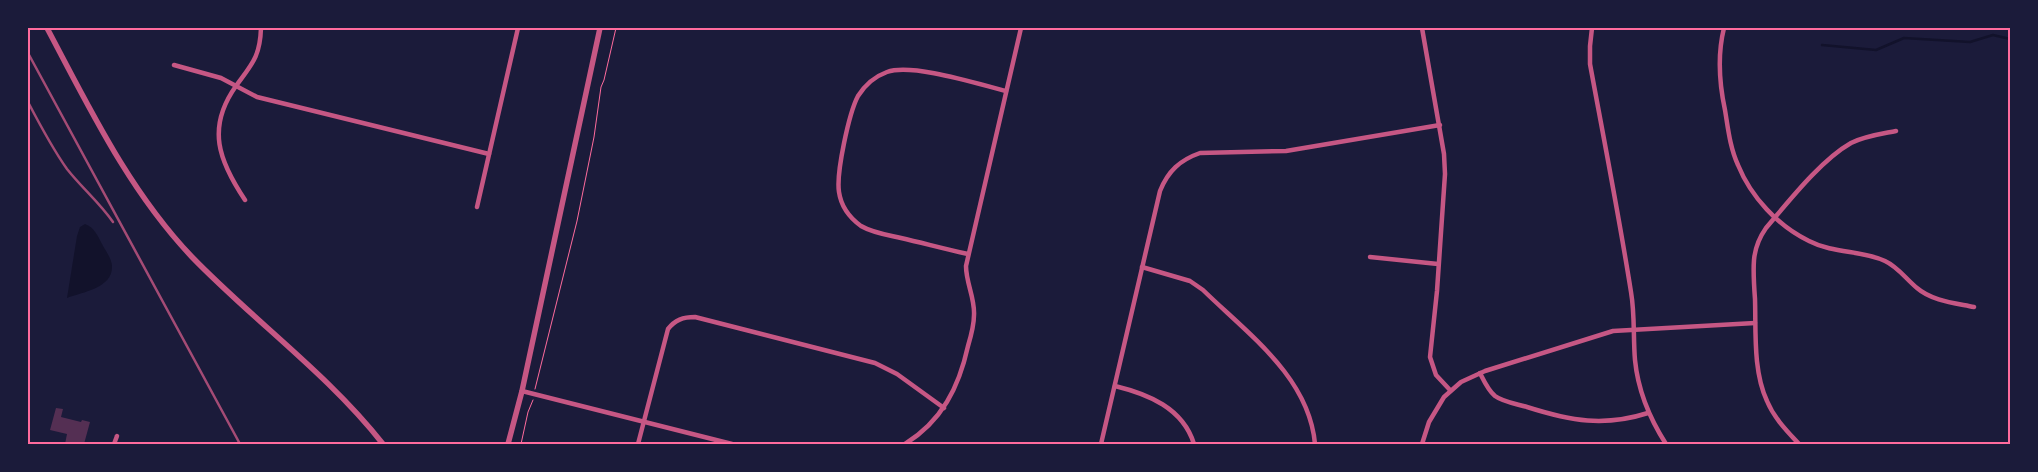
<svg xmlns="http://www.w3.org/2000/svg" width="2038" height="472" font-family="Inter,sans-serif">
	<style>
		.water { fill: #12122b }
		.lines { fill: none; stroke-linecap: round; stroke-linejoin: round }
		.stream { stroke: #12122b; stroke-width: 2.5 }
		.building { fill: #542f53 }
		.path { stroke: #ff6b9d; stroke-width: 1 }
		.minor { stroke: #c65784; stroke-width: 4.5 }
		.tertiary { stroke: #c65784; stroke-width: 5.5 }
		.rail { stroke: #a44b75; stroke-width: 2.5 }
		.neatline { fill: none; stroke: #ff6b9d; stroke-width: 2 }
	</style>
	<rect width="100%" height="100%" fill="#1b1b3a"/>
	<path class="water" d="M 85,224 C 94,227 98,236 102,244 C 105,250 112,259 112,266 C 113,288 83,292 67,298 L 77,236 L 80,227 Z"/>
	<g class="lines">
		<polyline class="stream" points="1822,45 1876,50 1904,38 1970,42 1993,35 2010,39"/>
	</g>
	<polygon class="building" points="56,408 63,409 61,417 81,422 82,420 90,422 84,444 65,444 67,434 50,430"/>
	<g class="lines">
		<g class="path">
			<polyline points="535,389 577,221 594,137 601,87 604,80 616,28"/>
			<polyline points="521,444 528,412 533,400"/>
		</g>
		<g class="minor">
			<polyline points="1422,28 1444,154 1445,174 1437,291 1430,357 1436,375 1450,390"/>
			<path d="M 1592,28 L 1590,46 L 1590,64 C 1604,140 1619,216 1631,292 C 1635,315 1633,337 1635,360 C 1638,391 1650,419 1666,444"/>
			<path d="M 1724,28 C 1717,56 1719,82 1725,110 C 1728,128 1730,148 1738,165 C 1751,197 1778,226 1809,241 C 1834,254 1862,250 1885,261 C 1898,267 1906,279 1917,288 C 1932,301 1955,303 1974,307"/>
			<polyline points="174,65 221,78 257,97 489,154"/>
			<path d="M 245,200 C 219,161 206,128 236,86 C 252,64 260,57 261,28"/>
			<polyline points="477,207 518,28"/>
			<path d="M 968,254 C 945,249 923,243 901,238 C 888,235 873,233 861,226 C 850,218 841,206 839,192 C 836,173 849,113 858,96 C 865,85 876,76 887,72 C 912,63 978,84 1006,91"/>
			<polyline points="1370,257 1438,264"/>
			<path d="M 1142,267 L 1190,281 L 1203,290 C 1248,334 1309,377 1315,444"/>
			<path d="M 1480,373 C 1484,381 1488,390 1495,396 C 1503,402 1517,404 1527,407 C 1571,421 1604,427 1648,413"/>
			<path d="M 1115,386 C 1148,394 1183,408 1194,444"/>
			<polyline points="522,391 732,444"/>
			<polyline points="114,444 117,436"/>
			<path d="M 638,444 L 668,329 C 675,320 683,317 695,317 L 875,363 L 897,374 L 944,408"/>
			<path d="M 905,444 C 942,421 959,387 968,346 C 971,336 974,326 974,315 C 975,298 966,283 966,266 L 1021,28"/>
			<path d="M 1101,444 L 1160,191 C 1168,171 1180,160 1200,153 L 1286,151 L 1440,125"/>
			<polyline points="1422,444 1429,422 1444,397 1461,382 1485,371 1613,331 1755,323"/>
			<path d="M 1799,444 C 1787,431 1774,418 1767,401 C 1753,371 1756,332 1755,299 C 1754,286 1753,273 1754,260 C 1755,248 1759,238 1766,228 C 1789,201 1821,160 1851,143 C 1865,136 1881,134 1896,131"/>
		</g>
		<g class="tertiary">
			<path d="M 47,28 C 89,107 129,191 192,257 C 254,321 328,374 383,444"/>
			<polyline points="508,444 522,391 600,28"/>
		</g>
		<g class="rail">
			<polyline points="28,53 240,444"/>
			<path d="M 28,102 C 40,125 52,148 67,169 C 81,187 99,202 113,222"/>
		</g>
	</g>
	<rect width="2038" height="472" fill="none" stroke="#1b1b3a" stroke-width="58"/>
	<rect x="29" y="29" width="1980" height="414" class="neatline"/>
</svg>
